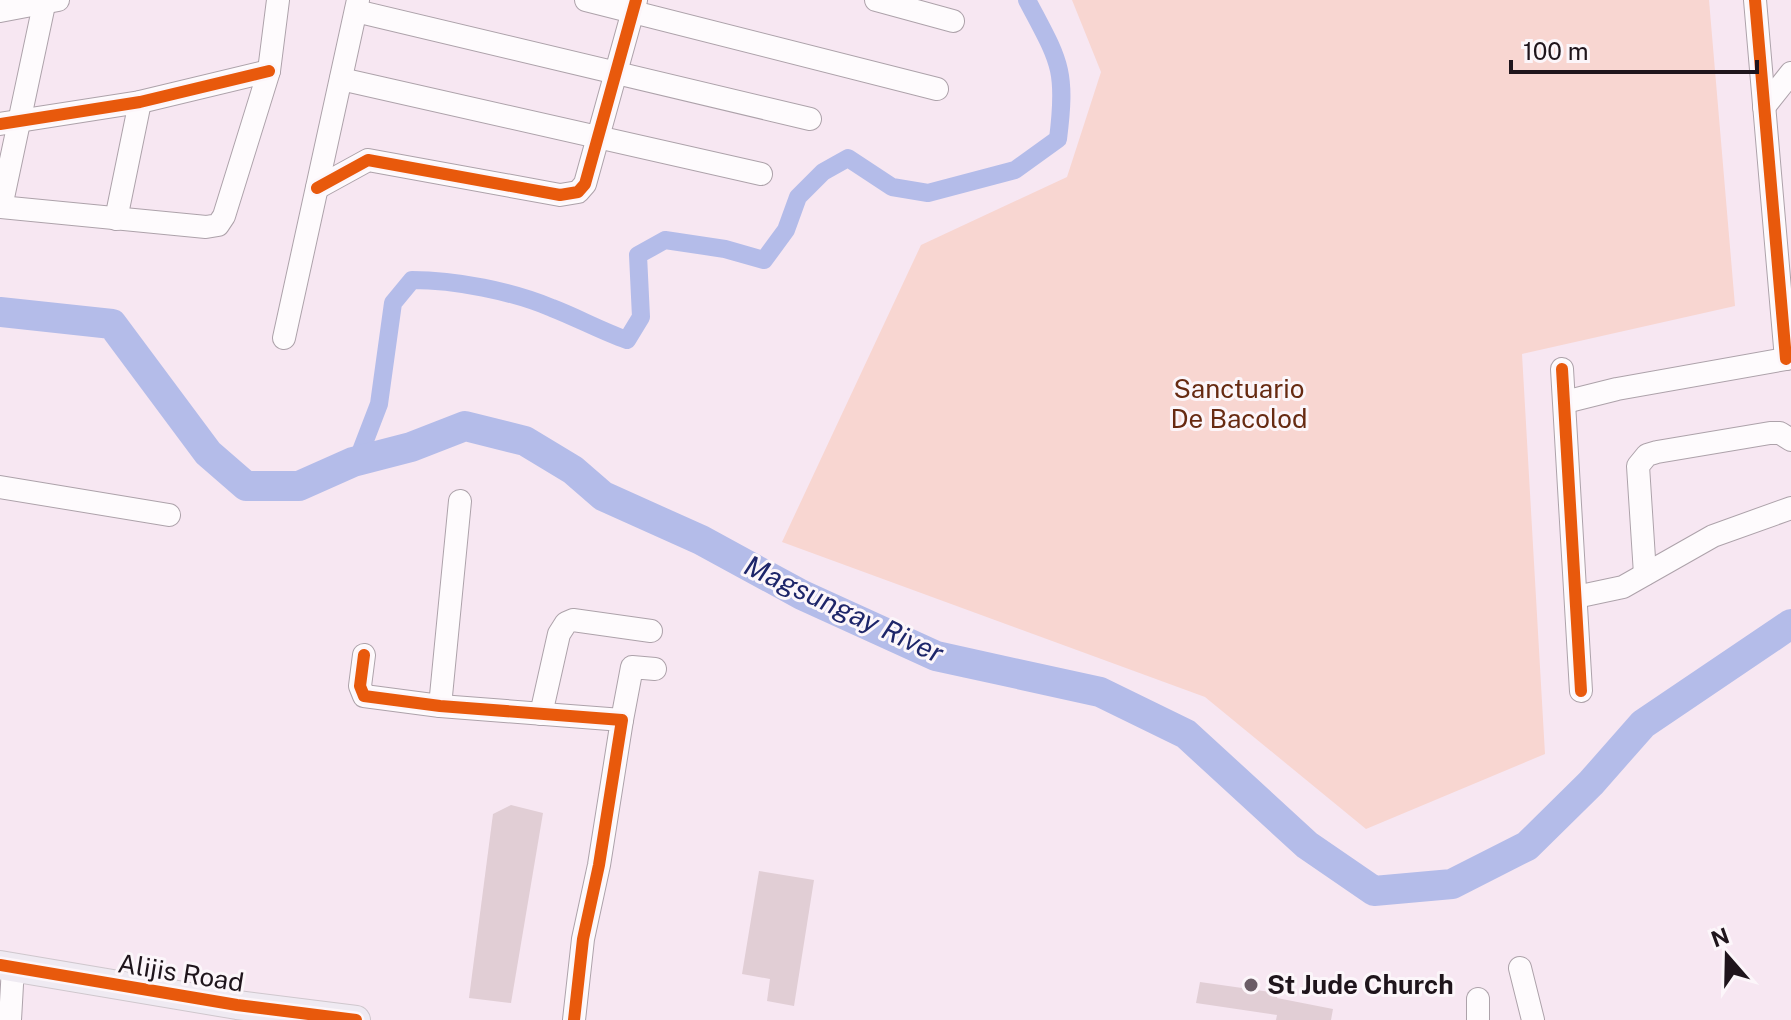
<svg xmlns="http://www.w3.org/2000/svg" width="1791" height="1020" font-family="'Public Sans',sans-serif">
	<style>
		.green { fill: #f8d6d1 }
		.lines { fill: none; stroke-linecap: round; stroke-linejoin: round }
		.canal { stroke: #b4bce9; stroke-width: 18 }
		.river { stroke: #b4bce9; stroke-width: 30 }
		.building { fill: #e1ced5 }
		.minor-casing { stroke: #ada2aa; stroke-width: 24 }
		.major-casing { stroke: #cfc7cd; stroke-width: 30 }
		.minor { stroke: #fefbfd; stroke-width: 22 }
		.major { stroke: #efeaf2; stroke-width: 28 }
		.cycleway-casing { stroke: #fcf6fa; stroke-width: 17 }
		.cycleway { stroke: #e8590c; stroke-width: 12 }
		.poi-dot { fill: #6b5e67; stroke: #fcf6fa; stroke-width: 3 }
		.labels { text-anchor: middle; stroke-width: 6; stroke-linejoin: round; paint-order: stroke }
		.park-label { font-size: 26px; fill: #672a11; stroke: #fcf6fa }
		.street-label { font-size: 26px; fill: #1f151c; stroke: #fcf6fa }
		.poi-label { font-size: 26px; font-weight: bold; fill: #1f151c; stroke: #fcf6fa; text-anchor: start }
		.water-label { font-size: 28px; font-style: italic; fill: #1e266a; stroke: #fcf6fa }
	</style>
	<rect width="100%" height="100%" fill="#f7e7f2"/>
	<polygon class="green" points="1072,0 1709,0 1735,306 1522,354 1545,754 1366,829 1205,697 782,542 921,245 1067,177 1101,72"/>
	<g class="lines">
		<path class="canal" d="M 353,462 L 359,456 L 379,404 L 393,303 L 412,280 C 455,280 512,291 552,308 C 578,318 601,331 627,340 L 641,317 L 638,255 L 665,240 L 725,249 L 764,260 L 786,230 L 798,197 L 823,172 L 848,158 L 892,187 L 928,193 L 1015,170 L 1058,139 C 1067,68 1059,61 1027,0"/>
		<polyline class="river" points="0,312 112,324 208,453 246,486 299,486 353,462 411,447 465,426 525,441 573,470 603,496 701,540 802,595 936,656 1100,692 1186,734 1307,845 1374,891 1452,884 1527,846 1591,783 1643,724 1791,624"/>
	</g>
	<g class="building">
		<polygon points="511,805 543,813 511,1003 469,998 493,814"/>
		<polygon points="759,871 814,880 794,1006 767,1001 770,979 742,974"/>
		<polygon points="1200,982 1278,993 1277,998 1333,1009 1331,1020 1276,1020 1277,1015 1196,1003"/>
	</g>
	<g class="lines">
		<g class="minor-casing">
			<g id="minor">
				<polyline points="586,0 937,89"/>
				<polyline points="876,0 953,21"/>
				<polyline points="1755,0 1786,359"/>
				<polyline points="0,11 58,0"/>
				<polyline points="356,11 810,119"/>
				<polyline points="341,79 761,174"/>
				<polyline points="1764,107 1791,73"/>
				<polyline points="0,124 140,102 269,71"/>
				<polyline points="317,188 368,160 560,195 578,192 585,184 636,0"/>
				<polyline points="0,207 206,227 218,225 224,216 269,71 278,0"/>
				<polyline points="1,207 45,0"/>
				<polyline points="116,219 140,102"/>
				<polyline points="284,338 358,0"/>
				<polyline points="1562,369 1581,691"/>
				<polyline points="1565,402 1617,389 1791,358"/>
				<polyline points="0,487 169,515"/>
				<polyline points="1645,574 1638,466 1647,455 1657,452 1770,433 1780,433 1791,440"/>
				<polyline points="1576,597 1623,587 1713,536 1791,508"/>
				<polyline points="364,655 360,686 364,696 440,706 622,720 599,865 583,939 574,1020"/>
				<polyline points="440,706 460,501"/>
				<polyline points="541,714 559,634 566,623 573,620 651,631"/>
				<polyline points="622,720 632,667 655,669"/>
				<polyline points="1520,968 1533,1020"/>
				<polyline points="10,1020 13,967"/>
				<polyline points="1478,1020 1478,999"/>
			</g>
		</g>
		<g class="major-casing">
			<polyline id="major" points="0,965 237,1005 356,1020"/>
		</g>
		<use href="#minor" class="minor"/>
		<use href="#major" class="major"/>
		<g class="cycleway-casing">
			<g id="cycleway">
				<polyline points="1755,0 1786,359"/>
				<polyline points="0,124 140,102 269,71"/>
				<polyline points="317,188 368,160 560,195 578,192 585,184 636,0"/>
				<polyline points="1562,369 1581,691"/>
				<polyline points="364,655 360,686 364,696 440,706 622,720 599,865 583,939 574,1020"/>
				<polyline points="0,965 237,1005 356,1020"/>
			</g>
		</g>
		<use href="#cycleway" class="cycleway"/>
	</g>
	<circle class="poi-dot" cx="1251" cy="985" r="8"/>
	<g class="labels">
		<g class="park-label">
			<text x="1239" y="398">Sanctuario<tspan x="1239" dy="30">De Bacolod</tspan></text>
		</g>
		<g class="street-label">
			<text transform="translate(181 973) rotate(9)" y="9">Alijis Road</text>
		</g>
		<g class="poi-label">
			<text x="1267" y="994">St Jude Church</text>
		</g>
		<g class="water-label">
			<text transform="translate(844 609) rotate(25)" y="10">Magsungay River</text>
		</g>
	</g>
	<g transform="translate(1727 956) rotate(340)" stroke="#fcf6fa" stroke-width="6" paint-order="stroke">
	<path d="M0-6L14 30L0 20L-14 30Z" fill="#1f151c"/>
	<text y="-12" font-size="22" font-weight="bold" text-anchor="middle" fill="#1f151c">N</text>
	</g>
	<path d="M1511 60v12h246v-12" fill="none" stroke="#1f151c" stroke-width="4"/>
	<text x="1523" y="60" font-size="24" fill="#1f151c" stroke="#fcf6fa" stroke-width="6" paint-order="stroke">100 m</text>
</svg>
